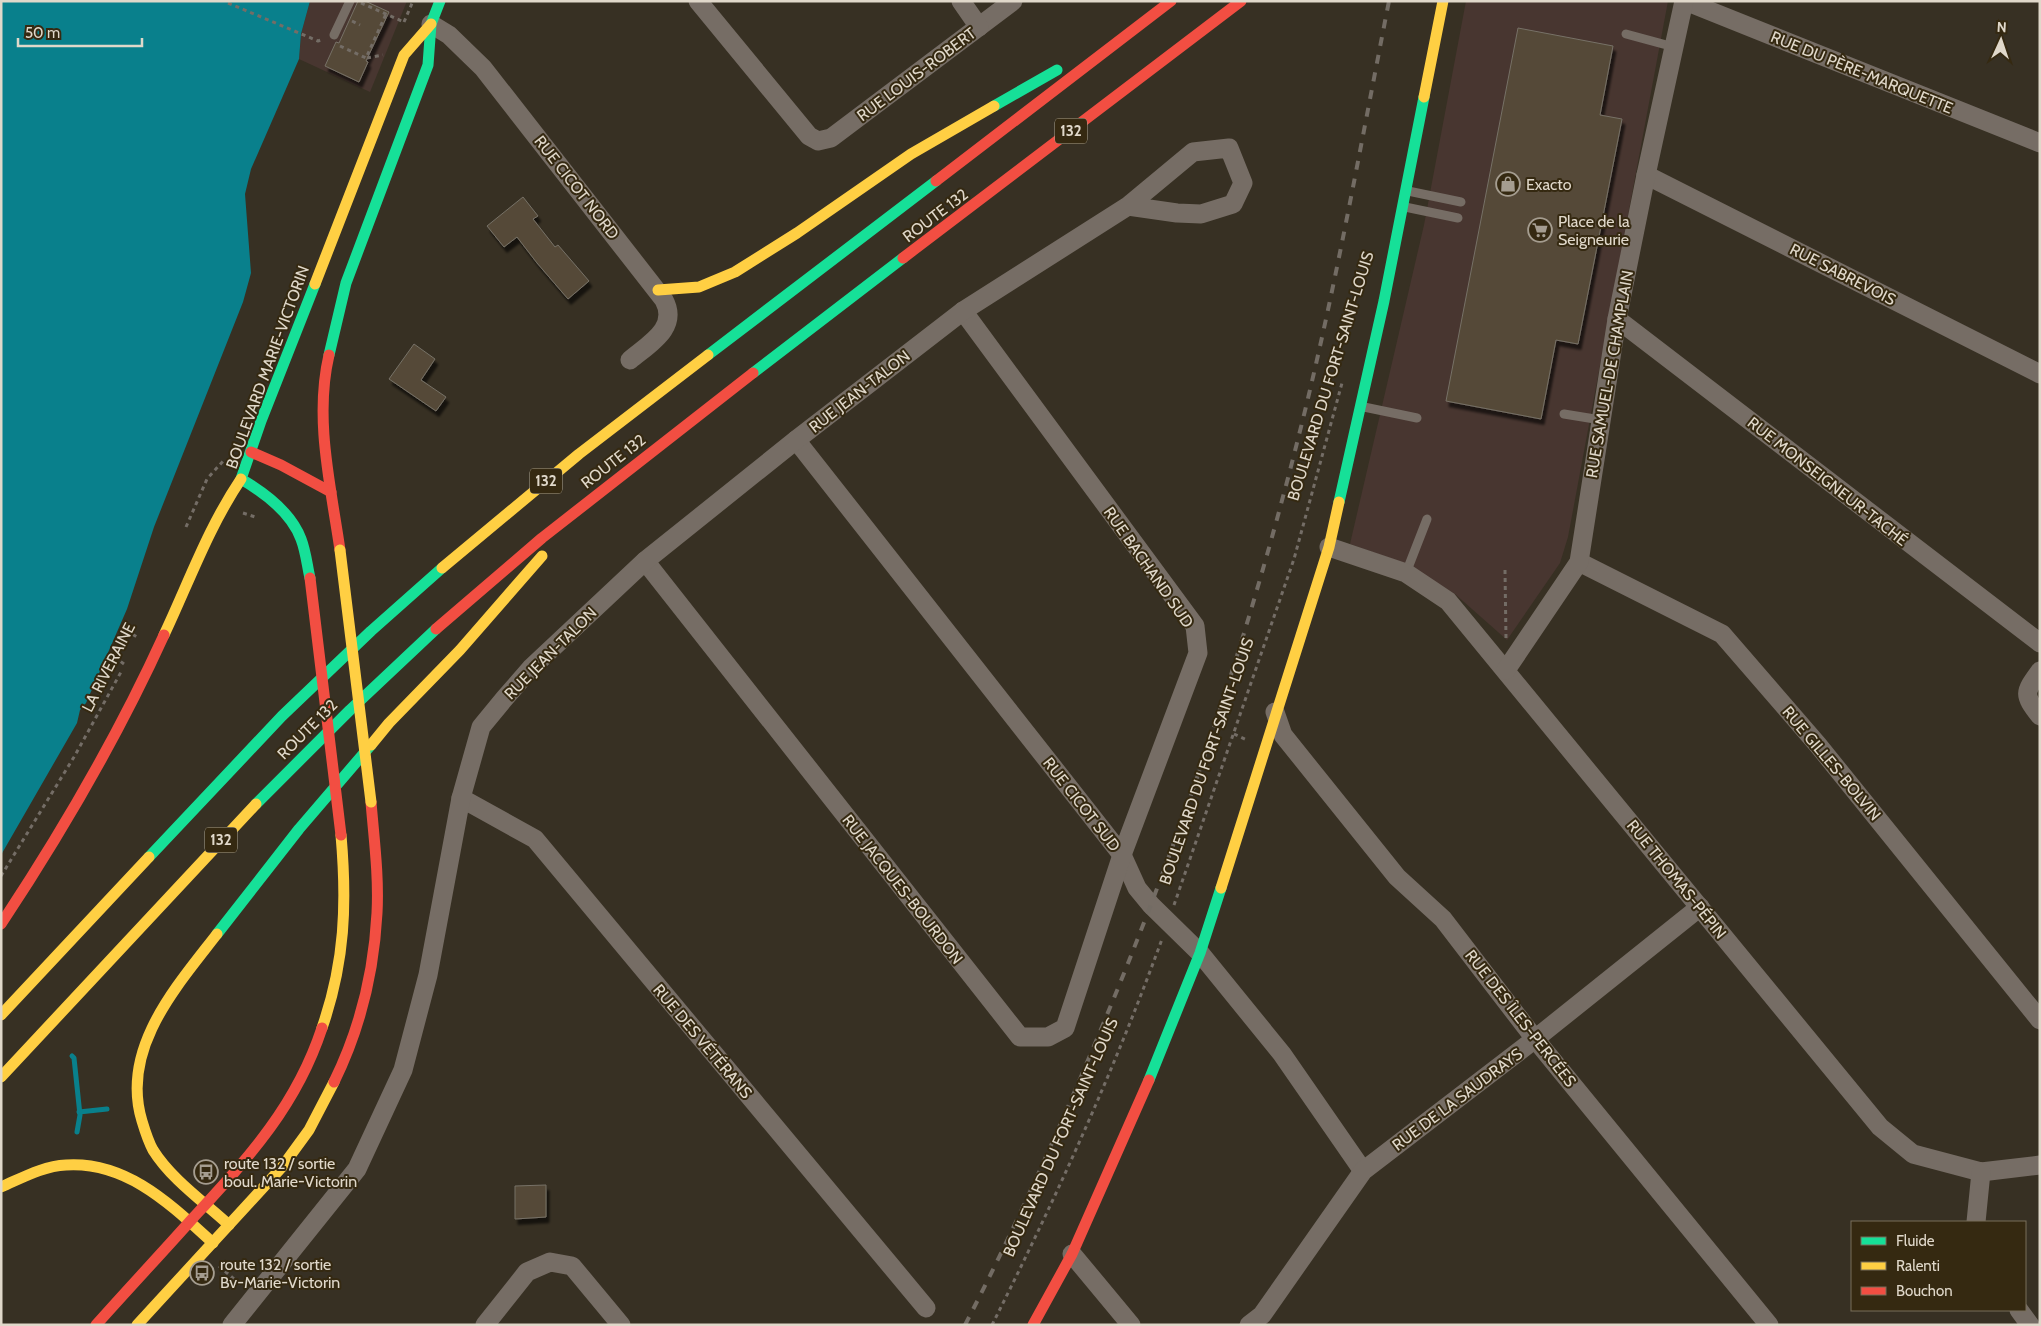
<svg xmlns="http://www.w3.org/2000/svg" width="2041" height="1326" font-family="Cabin,sans-serif">
	<style>
		.commercial { fill: #483630 }
		.water { fill: #09808c }
		.lines { fill: none; stroke-linecap: round; stroke-linejoin: round }
		.stream { stroke: #09808c; stroke-width: 5 }
		.building { fill: #544a37; stroke: #777167; filter: url(#shadow) }
		.path { stroke: #746d66; stroke-width: 3; stroke-dasharray: 4 4; stroke-linecap: butt }
		.lane { stroke: #766d65; stroke-width: 9 }
		.street { stroke: #766d65; stroke-width: 19 }
		.fast { stroke: #16e098; stroke-width: 11 }
		.slow { stroke: #ffcf43; stroke-width: 11 }
		.jam { stroke: #f24e42; stroke-width: 11 }
		.rail { stroke: #736c64; stroke-width: 4; stroke-dasharray: 9 9; stroke-linecap: butt }
		.slow-bridge { stroke: #ffcf43; stroke-width: 11 }
		.jam-bridge { stroke: #f24e42; stroke-width: 11 }
		.labels { text-anchor: middle; stroke-width: 4; stroke-linejoin: round; paint-order: stroke }
		.shield { fill: #352911; stroke: #ada492; stroke-width: 1 }
		.shield-label { font-size: 15px; font-weight: bold; fill: #e0d8ca }
		.street-label { font-size: 16px; fill: #e0d8ca; stroke: #352911 }
		.poi-label { font-size: 16px; fill: #e0d8ca; stroke: #352911; text-anchor: start }
	</style>
	<defs>
		<filter id="shadow"><feDropShadow dx="3" dy="5.5" stdDeviation="1" flood-color="#0009"/></filter>
	</defs>
	<rect width="100%" height="100%" fill="#373023"/>
	<g class="commercial">
		<polygon points="310,1 407,1 370,92 299,59 301,34"/>
		<polygon points="1466,1 1668,1 1568,537 1560,563 1507,640 1455,594 1406,564 1350,544 1424,225"/>
	</g>
	<polygon class="water" points="1,1 310,1 301,34 299,59 251,169 245,194 251,273 243,302 154,527 127,609 86,703 80,710 77,723 1,855"/>
	<g class="lines">
		<g class="stream">
			<polyline points="72,1056 74,1058 80,1115 77,1132"/>
			<polyline points="79,1112 107,1109"/>
		</g>
	</g>
	<g class="building">
		<polygon points="358,1 365,1 389,12 366,61 368,62 359,82 325,66 336,42 339,43"/>
		<polygon points="1518,28 1613,46 1600,115 1622,119 1578,344 1556,340 1541,419 1446,401"/>
		<polygon points="523,197 538,216 533,219 555,247 558,245 589,281 568,299 537,263 517,237 504,247 487,226"/>
		<polygon points="414,344 435,359 421,380 446,397 436,411 389,379"/>
		<polygon points="546,1185 546,1217 515,1219 515,1186"/>
	</g>
	<g class="lines">
		<g class="path">
			<polyline points="228,3 318,41 324,39"/>
			<polyline points="361,3 404,22"/>
			<polyline points="352,21 360,25"/>
			<polyline points="404,22 413,1"/>
			<polyline points="340,46 366,58 386,14"/>
			<polyline points="367,58 383,55"/>
			<polyline points="243,513 258,518"/>
			<polyline points="186,527 207,479 224,460"/>
			<polyline points="1505,570 1506,639"/>
			<polyline points="124,664 120,661 117,654 126,636 132,634 137,637"/>
			<polyline points="1234,734 1247,740"/>
			<polyline points="1,876 74,757 121,672"/>
			<polyline points="1174,905 1294,559 1342,383"/>
			<polyline points="219,1266 242,1286"/>
			<path d="M 992,1325 C 1055,1200 1114,1071 1162,939"/>
		</g>
		<g class="lane">
			<polyline points="1626,34 1674,47"/>
			<polyline points="334,35 350,1"/>
			<polyline points="1408,191 1461,202"/>
			<polyline points="1405,207 1458,218"/>
			<polyline points="1364,407 1417,418"/>
			<polyline points="1564,414 1601,420"/>
			<polyline points="1406,573 1427,519"/>
		</g>
		<g class="street">
			<polyline points="698,1 809,136 818,141 831,138 1013,1"/>
			<polyline points="961,1 979,27"/>
			<polyline points="1685,1 2040,143"/>
			<path d="M 431,24 L 449,35 L 483,68 L 664,300 C 679,328 649,344 630,360"/>
			<polyline points="1646,175 2040,374"/>
			<polyline points="1617,319 2040,643"/>
			<polyline points="796,440 1122,855 1137,888 1151,905 1200,953 1282,1054 1363,1171"/>
			<polyline points="1329,547 1406,573 1448,601 1880,1127 1913,1154 1981,1172 2040,1165"/>
			<polyline points="645,561 1020,1037 1048,1037 1065,1028 1122,855 1198,653 1195,626 963,311"/>
			<polyline points="1579,562 1722,634 1818,745 2040,1020"/>
			<polyline points="1506,670 1579,562 1617,319 1646,175 1684,1"/>
			<path d="M 2040,671 C 2024,693 2023,694 2040,716"/>
			<polyline points="1275,712 1283,735 1397,877 1443,919 1535,1039 1769,1325"/>
			<polyline points="461,798 535,839 926,1308"/>
			<polyline points="1976,1222 1981,1172"/>
			<polyline points="1072,1254 1131,1325"/>
			<polyline points="2019,1310 2030,1325"/>
			<polyline points="232,1325 357,1169 403,1070 428,975 461,798 481,727 504,699 531,668 645,561 796,440 963,311 1128,206 1193,152 1229,148 1243,183 1233,204 1201,214 1177,213 1128,206"/>
			<polyline points="485,1325 527,1272 550,1262 572,1266 621,1325"/>
			<polyline points="1249,1325 1262,1315 1363,1171 1535,1039 1700,907"/>
		</g>
		<g class="fast">
			<polyline points="994,106 1057,70"/>
			<polyline points="329,355 346,283 428,65 431,24 440,1"/>
			<polyline points="708,355 936,181"/>
			<polyline points="753,373 903,258"/>
			<polyline points="1339,502 1384,301 1424,97"/>
			<path d="M 310,578 C 307,565 306,552 301,539 C 291,512 265,493 241,479 L 261,421 L 315,284"/>
			<polyline points="256,804 350,710 436,629"/>
			<polyline points="149,857 282,716 371,631 442,568"/>
			<polyline points="217,934 299,829 371,745"/>
			<polyline points="1149,1080 1200,953 1221,888"/>
		</g>
		<g class="slow">
			<polyline points="1424,97 1443,1"/>
			<polyline points="315,284 404,55 431,24"/>
			<polyline points="658,290 699,287 735,272 797,233 911,154 994,106"/>
			<polyline points="442,568 579,454 708,355"/>
			<path d="M 164,635 C 189,582 208,528 241,479"/>
			<polyline points="371,745 389,723 460,650 542,556"/>
			<polyline points="1221,888 1329,547 1339,502"/>
			<path d="M 217,934 C 176,987 120,1049 142,1121 C 145,1131 148,1141 153,1150 C 171,1179 204,1202 229,1225"/>
			<polyline points="1,1015 149,857"/>
			<path d="M 322,1028 C 345,962 347,904 341,835"/>
			<polyline points="1,1077 256,804"/>
			<path d="M 1,1187 C 22,1178 43,1166 66,1165 C 127,1161 171,1205 213,1243"/>
			<polyline points="137,1325 282,1167 309,1130 334,1082"/>
		</g>
		<g class="jam">
			<polyline points="936,181 1171,1"/>
			<polyline points="903,258 1241,1"/>
			<path d="M 329,355 C 314,419 331,487 340,550"/>
			<polyline points="251,452 281,465 331,492"/>
			<polyline points="436,629 542,538 753,373"/>
			<path d="M 1,924 C 62,832 118,736 164,635"/>
			<path d="M 334,1082 C 360,1029 374,971 377,913 C 379,876 374,839 371,802"/>
			<path d="M 96,1325 C 128,1289 161,1254 193,1218 C 248,1158 296,1107 322,1028"/>
			<polyline points="1033,1325 1072,1254 1149,1080"/>
		</g>
		<path class="rail" d="M 965,1325 C 1021,1217 1070,1105 1116,993 C 1191,809 1253,620 1301,427 C 1336,286 1361,143 1389,1"/>
		<polyline class="slow-bridge" points="340,550 371,802"/>
		<polyline class="jam-bridge" points="310,578 341,835"/>
	</g>
	<defs>
		<g id="shop-ring" transform="scale(1.25)"><circle r="9.5" fill="#352911" stroke="#a59d90" stroke-width="1.5"/><path d="M-5-2.5h2.3a2.7 3.5 0 0 1 5.4 0H5L5.5 6h-11ZM-1.5-2.5h3a1.5 2.3 0 0 0-3 0Z" fill="#a59d90"/></g>
		<g id="supermarket-ring" transform="scale(1.25)"><circle r="9.5" fill="#352911" stroke="#a59d90" stroke-width="1.5"/><path d="M-6-5.5h2.5l.6 2H6L4.5 2H-2.5L-4.4-4H-6ZM-1.5 3.2a1.3 1.3 0 1 0 .1 0ZM3 3.2a1.3 1.3 0 1 0 .1 0Z" fill="#a59d90"/></g>
		<g id="bus-ring" transform="scale(1.25)"><circle r="9.5" fill="#352911" stroke="#a59d90" stroke-width="1.5"/><path d="M-5-6H5V4H4V6H2V4H-2V6H-4V4H-5ZM-3.5-4V0h7V-4ZM-3.5 1.2v1.5H-2V1.2ZM2 1.2v1.5H3.5V1.2Z" fill="#a59d90"/></g>
	</defs>
	<g fill-rule="evenodd">
		<use href="#shop-ring" x="1508" y="184"/>
		<use href="#supermarket-ring" x="1540" y="230"/>
		<use href="#bus-ring" x="206" y="1172"/>
		<use href="#bus-ring" x="202" y="1273"/>
	</g>
	<g class="labels">
		<g class="shield">
			<rect x="1055" y="118.5" width="32" height="25" rx="4"/>
			<rect x="530" y="468.5" width="32" height="25" rx="4"/>
			<rect x="205" y="827.5" width="32" height="25" rx="4"/>
		</g>
		<g class="shield-label">
			<text x="1071" y="136">132</text>
			<text x="546" y="486">132</text>
			<text x="221" y="845">132</text>
		</g>
		<g class="street-label">
			<text transform="translate(1862 72) rotate(22)" y="6">RUE DU PÈRE-MARQUETTE</text>
			<text transform="translate(916 74) rotate(-37)" y="6">RUE LOUIS-ROBERT</text>
			<text transform="translate(577 187) rotate(52)" y="6">RUE CICOT NORD</text>
			<text transform="translate(935 215) rotate(-37)" y="6">ROUTE 132</text>
			<text transform="translate(1843 274) rotate(27)" y="6">RUE SABREVOIS</text>
			<text transform="translate(267 367) rotate(-70)" y="6">BOULEVARD MARIE-VICTORIN</text>
			<text transform="translate(1609 374) rotate(-80)" y="6">RUE SAMUEL-DE CHAMPLAIN</text>
			<text transform="translate(1330 376) rotate(-73)" y="6">BOULEVARD DU FORT-SAINT-LOUIS</text>
			<text transform="translate(859 391) rotate(-38)" y="6">RUE JEAN-TALON</text>
			<text transform="translate(613 461) rotate(-38)" y="6">ROUTE 132</text>
			<text transform="translate(1828 481) rotate(38)" y="6">RUE MONSEIGNEUR-TACHÉ</text>
			<text transform="translate(1149 567) rotate(55)" y="6">RUE BACHAND SUD</text>
			<text transform="translate(550 653) rotate(-45)" y="6">RUE JEAN-TALON</text>
			<text transform="translate(108 667) rotate(-63)" y="6">LA RIVERAINE</text>
			<text transform="translate(307 729) rotate(-45)" y="6">ROUTE 132</text>
			<text transform="translate(1206 761) rotate(-71)" y="6">BOULEVARD DU FORT-SAINT-LOUIS</text>
			<text transform="translate(1832 763) rotate(50)" y="6">RUE GILLES-BOLVIN</text>
			<text transform="translate(1082 804) rotate(52)" y="6">RUE CICOT SUD</text>
			<text transform="translate(1677 879) rotate(51)" y="6">RUE THOMAS-PÉPIN</text>
			<text transform="translate(903 889) rotate(52)" y="6">RUE JACQUES-BOURDON</text>
			<text transform="translate(1521 1018) rotate(52)" y="6">RUE DES ÎLES-PERCÉES</text>
			<text transform="translate(703 1041) rotate(50)" y="6">RUE DES VÉTÉRANS</text>
			<text transform="translate(1457 1099) rotate(-37)" y="6">RUE DE LA SAUDRAYS</text>
			<text transform="translate(1060 1137) rotate(-66)" y="6">BOULEVARD DU FORT-SAINT-LOUIS</text>
		</g>
		<g class="poi-label">
			<text x="1526" y="190">Exacto</text>
			<text x="1558" y="227">Place de la<tspan x="1558" dy="18">Seigneurie</tspan></text>
			<text x="224" y="1169">route 132 / sortie<tspan x="224" dy="18">boul. Marie-Victorin</tspan></text>
			<text x="220" y="1270">route 132 / sortie<tspan x="220" dy="18">Bv-Marie-Victorin</tspan></text>
		</g>
	</g>
	<rect width="2041" height="1326" fill="none" stroke="#e0d8ca" stroke-width="5"/>
	<rect x="1851" y="1221" width="175" height="90" fill="#352911" stroke="#796f5b"/>
	<rect x="1861" y="1237" width="25" height="8" fill="#16e098" stroke="#796f5b"/>
	<text x="1896" y="1246" font-size="15" fill="#e0d8ca">Fluide</text>
	<rect x="1861" y="1262" width="25" height="8" fill="#ffcf43" stroke="#796f5b"/>
	<text x="1896" y="1271" font-size="15" fill="#e0d8ca">Ralenti</text>
	<rect x="1861" y="1287" width="25" height="8" fill="#f24e42" stroke="#796f5b"/>
	<text x="1896" y="1296" font-size="15" fill="#e0d8ca">Bouchon</text>
	<g transform="translate(2001 40) rotate(3)" stroke="#352911" stroke-width="4" paint-order="stroke">
	<path d="M0-4L9 19L0 12L-9 19Z" fill="#e0d8ca"/>
	<text y="-8" font-size="14" font-weight="bold" text-anchor="middle" fill="#e0d8ca">N</text>
	</g>
	<path d="M18 38v8h124v-8" fill="none" stroke="#e0d8ca" stroke-width="2.5"/>
	<text x="25" y="38" font-size="15" fill="#e0d8ca" stroke="#352911" stroke-width="4" paint-order="stroke">50 m</text>
</svg>
